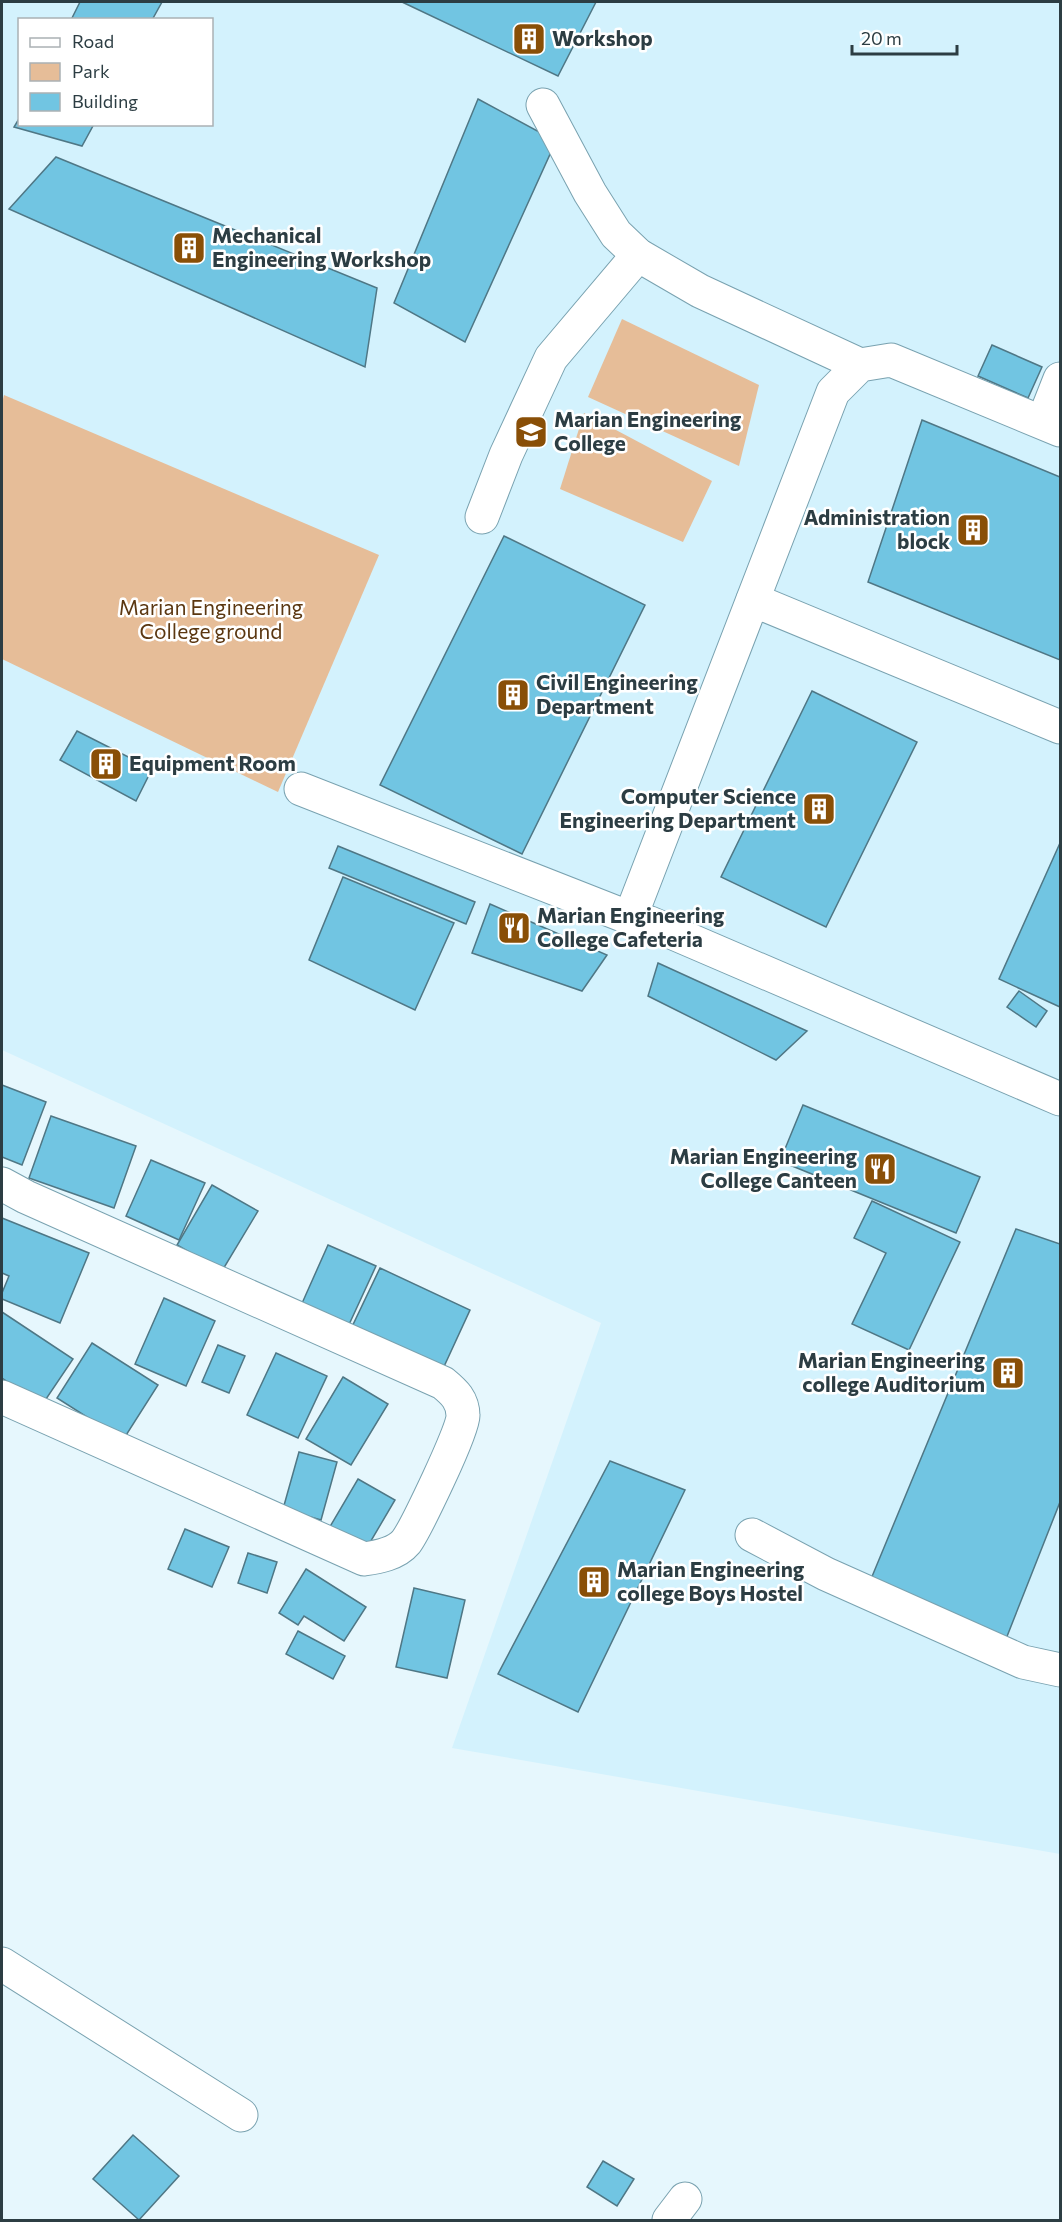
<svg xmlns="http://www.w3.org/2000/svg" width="1062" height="2222" font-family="Commissioner,sans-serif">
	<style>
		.built { fill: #d3f2fd; fill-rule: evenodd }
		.green { fill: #e6bd98 }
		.building { fill: #71c5e2; stroke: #4f7785; stroke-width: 1.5 }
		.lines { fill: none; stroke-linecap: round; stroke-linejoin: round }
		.minor-casing { stroke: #79a2b0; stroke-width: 35 }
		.minor { stroke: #fff; stroke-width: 33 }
		.labels { text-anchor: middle; stroke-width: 5; stroke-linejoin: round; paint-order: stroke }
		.poi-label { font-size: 21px; font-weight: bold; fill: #2c3d43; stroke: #fff; text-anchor: start }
		.park-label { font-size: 21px; fill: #5b3711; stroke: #fff }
	</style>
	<rect width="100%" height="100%" fill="#e6f7fd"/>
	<path class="built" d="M 2,2 L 1060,2 L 1060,1854 L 452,1748 L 601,1323 L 2,1050 ZM 20,20 L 212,20 L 212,124 L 20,124 Z"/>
	<g class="green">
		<polygon points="622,319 759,385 739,466 588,397"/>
		<polygon points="4,395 379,555 278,792 2,659 2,403"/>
		<polygon points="584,413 712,481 683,542 560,489"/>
	</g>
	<g class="building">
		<polygon points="80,2 162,2 152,20 71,20"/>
		<polygon points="402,2 596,2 558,76"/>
		<polygon points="478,99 556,141 465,342 394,303"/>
		<polygon points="20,117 20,124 94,124 82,146 14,127"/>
		<polygon points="56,157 377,288 365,367 9,209"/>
		<polygon points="992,345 1042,367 1028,398 978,376"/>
		<polygon points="922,420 1060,477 1060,660 868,582"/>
		<polygon points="504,536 645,605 522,854 380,785"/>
		<polygon points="812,691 917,742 826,927 721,877"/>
		<polygon points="77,731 152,769 136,801 60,760"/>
		<polygon points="1060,843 1060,1007 999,979"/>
		<polygon points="338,846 475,902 466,924 329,868"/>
		<polygon points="343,877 454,923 415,1010 309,960"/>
		<polygon points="490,904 607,955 582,991 472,953"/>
		<polygon points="658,963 807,1031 776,1060 648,996"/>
		<polygon points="1019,991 1047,1011 1036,1027 1007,1007"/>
		<polygon points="2,1085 46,1102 22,1165 2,1157"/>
		<polygon points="803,1105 980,1177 956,1233 780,1161"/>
		<polygon points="51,1116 136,1146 114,1208 29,1178"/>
		<polygon points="151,1160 205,1183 179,1240 126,1216"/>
		<polygon points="212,1185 258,1211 222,1271 177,1245"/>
		<polygon points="872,1201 960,1242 909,1350 852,1324 886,1253 854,1238"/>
		<polygon points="2,1218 89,1253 60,1323 2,1299 2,1293 9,1276 2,1273"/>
		<polygon points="1016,1229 1060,1244 1060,1502 1004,1644 866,1591"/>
		<polygon points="328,1245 376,1266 346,1331 299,1310"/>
		<polygon points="380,1268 470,1310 441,1373 350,1331"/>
		<polygon points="164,1298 215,1321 186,1386 135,1364"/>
		<polygon points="2,1312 73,1359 42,1405 2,1378"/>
		<polygon points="92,1343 158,1385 123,1440 57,1398"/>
		<polygon points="218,1345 245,1356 229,1393 202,1382"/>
		<polygon points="276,1353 327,1376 298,1438 247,1415"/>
		<polygon points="343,1377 388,1404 351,1465 306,1439"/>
		<polygon points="299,1452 337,1462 321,1520 283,1509"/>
		<polygon points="610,1461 685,1490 578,1712 498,1674"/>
		<polygon points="358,1479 395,1500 365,1551 328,1530"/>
		<polygon points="185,1529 229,1547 212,1587 168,1569"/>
		<polygon points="248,1553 277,1562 267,1593 238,1583"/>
		<polygon points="306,1569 366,1607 344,1641 304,1616 298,1625 279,1613"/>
		<polygon points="414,1588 465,1600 447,1678 396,1667"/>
		<polygon points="298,1631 345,1656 333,1679 286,1654"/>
		<polygon points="133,2135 179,2176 139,2220 93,2179"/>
		<polygon points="603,2161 634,2179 617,2206 587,2187"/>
	</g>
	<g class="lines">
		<g class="minor-casing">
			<g id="minor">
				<polyline points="543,105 590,193 616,234 638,255 700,291 860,365"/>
				<polyline points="1043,422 1060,379"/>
				<polyline points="482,517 506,455 551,358 638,255"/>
				<polyline points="753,600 1060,727"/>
				<polyline points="301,789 630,918 650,923 1060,1099"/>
				<polyline points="630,918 833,392 860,365 891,360 1060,430"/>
				<path d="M 2,1184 L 26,1197 L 443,1383 C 454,1392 463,1400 463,1416 C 464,1429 415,1530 406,1542 C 396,1554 378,1557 364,1559 L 2,1397"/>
				<polyline points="752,1535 826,1574 1023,1662 1060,1670"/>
				<polyline points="2,1964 241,2115"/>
				<polyline points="669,2220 685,2199"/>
			</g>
		</g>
		<use href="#minor" class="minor"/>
	</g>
	<defs>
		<g id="building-square" transform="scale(1.725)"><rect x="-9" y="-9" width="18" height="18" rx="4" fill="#894f07" stroke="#fff"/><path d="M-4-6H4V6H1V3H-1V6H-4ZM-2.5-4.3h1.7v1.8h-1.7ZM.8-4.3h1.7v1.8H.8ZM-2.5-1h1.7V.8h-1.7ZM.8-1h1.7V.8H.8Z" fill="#fff"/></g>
		<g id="university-square" transform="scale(1.725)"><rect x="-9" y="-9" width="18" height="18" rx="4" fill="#894f07" stroke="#fff"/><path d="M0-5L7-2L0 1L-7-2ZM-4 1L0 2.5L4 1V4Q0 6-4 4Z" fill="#fff"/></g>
		<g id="restaurant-square" transform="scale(1.725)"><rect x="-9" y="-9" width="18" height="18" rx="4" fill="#894f07" stroke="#fff"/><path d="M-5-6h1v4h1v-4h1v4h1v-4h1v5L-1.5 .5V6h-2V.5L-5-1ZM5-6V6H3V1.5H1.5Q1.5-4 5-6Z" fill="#fff"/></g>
	</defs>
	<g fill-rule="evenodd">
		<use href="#building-square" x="529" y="39"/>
		<use href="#building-square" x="189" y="248"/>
		<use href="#university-square" x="531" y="432"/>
		<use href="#building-square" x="973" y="530"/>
		<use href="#building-square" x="513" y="695"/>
		<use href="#building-square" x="106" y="764"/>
		<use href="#building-square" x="819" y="809"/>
		<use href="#restaurant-square" x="514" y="928"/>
		<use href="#restaurant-square" x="880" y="1169"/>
		<use href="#building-square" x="1008" y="1373"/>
		<use href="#building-square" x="594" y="1582"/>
	</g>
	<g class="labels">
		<g class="poi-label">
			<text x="552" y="46">Workshop</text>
			<text x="212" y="243">Mechanical<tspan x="212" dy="24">Engineering Workshop</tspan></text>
			<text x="554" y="427">Marian Engineering<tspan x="554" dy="24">College</tspan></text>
			<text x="950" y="525" text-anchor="end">Administration<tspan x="950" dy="24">block</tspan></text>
			<text x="536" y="690">Civil Engineering<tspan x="536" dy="24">Department</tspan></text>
			<text x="129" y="771">Equipment Room</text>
			<text x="796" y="804" text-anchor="end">Computer Science<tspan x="796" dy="24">Engineering Department</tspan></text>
			<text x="537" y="923">Marian Engineering<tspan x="537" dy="24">College Cafeteria</tspan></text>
			<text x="857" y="1164" text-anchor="end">Marian Engineering<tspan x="857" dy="24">College Canteen</tspan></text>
			<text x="985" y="1368" text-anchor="end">Marian Engineering<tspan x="985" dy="24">college Auditorium</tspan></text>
			<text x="617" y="1577">Marian Engineering<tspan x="617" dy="24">college Boys Hostel</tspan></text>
		</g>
		<g class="park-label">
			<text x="211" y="615">Marian Engineering<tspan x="211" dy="24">College ground</tspan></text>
		</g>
	</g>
	<rect width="1062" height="2222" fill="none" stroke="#2c3d43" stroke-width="6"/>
	<rect x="18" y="18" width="195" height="108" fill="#ffffff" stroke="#abb1b4" stroke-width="1.5"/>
	<rect x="30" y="38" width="30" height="9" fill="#ffffff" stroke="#abb1b4" stroke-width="1.5"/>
	<text x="72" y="48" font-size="18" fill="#2c3d43">Road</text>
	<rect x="30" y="63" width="30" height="18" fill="#e6bd98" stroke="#abb1b4" stroke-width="1.5"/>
	<text x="72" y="78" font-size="18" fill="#2c3d43">Park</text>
	<rect x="30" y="93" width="30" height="18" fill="#71c5e2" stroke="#abb1b4" stroke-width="1.5"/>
	<text x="72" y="108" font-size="18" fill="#2c3d43">Building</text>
	<path d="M852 45v9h105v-9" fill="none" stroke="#2c3d43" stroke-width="3"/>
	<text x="861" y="45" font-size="18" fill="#2c3d43" stroke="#ffffff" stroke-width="4.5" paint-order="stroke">20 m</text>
</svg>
